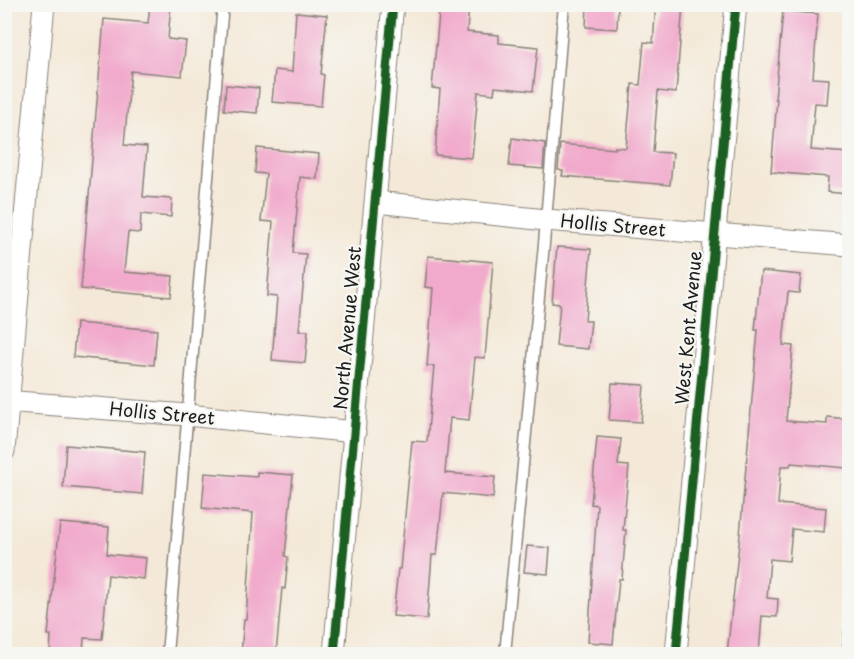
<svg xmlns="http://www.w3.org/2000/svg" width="854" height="659" font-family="'Playpen Sans',sans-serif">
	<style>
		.building { fill: #f1aacc }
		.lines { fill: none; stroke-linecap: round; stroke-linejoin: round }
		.lane-casing { stroke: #88827a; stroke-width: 13 }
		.street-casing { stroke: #88827a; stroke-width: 23 }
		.lane { stroke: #fff; stroke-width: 10 }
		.street { stroke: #fff; stroke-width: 21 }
		.cycleway-casing { stroke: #f6f6f2; stroke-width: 13 }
		.cycleway { stroke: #1b5e20; stroke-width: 9 }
		.labels { text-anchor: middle; stroke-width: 4.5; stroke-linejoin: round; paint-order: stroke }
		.street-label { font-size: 18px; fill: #1c1c1c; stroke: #f6f6f2 }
	</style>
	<rect width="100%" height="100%" fill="#f6f6f2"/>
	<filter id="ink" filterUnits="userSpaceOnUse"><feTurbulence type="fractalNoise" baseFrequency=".0167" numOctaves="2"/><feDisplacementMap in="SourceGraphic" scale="12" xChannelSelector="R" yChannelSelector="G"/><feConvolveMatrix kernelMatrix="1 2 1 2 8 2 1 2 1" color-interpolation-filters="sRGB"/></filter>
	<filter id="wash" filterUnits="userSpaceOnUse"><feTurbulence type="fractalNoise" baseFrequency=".008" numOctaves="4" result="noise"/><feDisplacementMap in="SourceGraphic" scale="24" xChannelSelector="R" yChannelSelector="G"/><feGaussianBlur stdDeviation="1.35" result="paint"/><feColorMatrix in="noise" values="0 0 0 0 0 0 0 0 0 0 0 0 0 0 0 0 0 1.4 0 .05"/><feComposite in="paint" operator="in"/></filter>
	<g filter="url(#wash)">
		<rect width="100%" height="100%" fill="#f4e9d8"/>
		<g id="blocks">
			<g class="building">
				<polygon points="150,4 171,4 168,39 186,41 182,76 131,71 124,145 147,147 143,197 172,199 171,217 141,214 140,233 128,232 124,272 173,276 171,297 81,289 104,19 148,23"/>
				<polygon points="440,4 469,4 467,32 499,35 499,43 538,47 533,91 495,87 494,94 478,92 472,158 435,155 440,89 432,88"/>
				<polygon points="587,4 618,4 617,29 586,27"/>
				<polygon points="656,4 683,4 676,93 658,91 653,152 673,153 670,185 562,176 563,171 558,170 560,144 615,149 615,147 626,148 632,84 640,85 644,42 653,43"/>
				<polygon points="783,11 818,14 813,78 829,79 827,104 815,103 811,150 849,153 849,194 827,192 828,177 771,172 777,99 775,99"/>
				<polygon points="296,12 327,15 321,74 324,75 321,106 272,102 275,70 292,72"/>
				<polygon points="226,85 259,88 257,113 224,110"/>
				<polygon points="512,138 545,143 543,169 509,166"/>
				<polygon points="257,148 319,154 317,179 300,177 293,253 306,254 299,331 308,331 305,363 272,360 277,297 267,296 273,222 261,221 266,174 255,173"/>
				<polygon points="557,247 591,249 585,321 591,321 588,349 556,346 560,304 552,303"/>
				<polygon points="428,256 493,262 485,358 475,357 469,420 450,418 445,473 495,477 493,498 443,493 437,555 432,555 427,619 393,616 398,569 400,569 412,441 427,442 434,366 427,366 433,288 425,287"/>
				<polygon points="761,271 801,275 799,293 788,292 783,345 793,346 786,421 827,424 827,417 849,419 849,441 847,468 791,463 790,466 781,466 778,504 826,508 824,532 792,529 789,561 770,559 767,598 778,599 777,617 762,616 759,654 750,654 727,653 740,535 758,330 755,330"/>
				<polygon points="76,323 157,330 154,365 73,357"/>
				<polygon points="612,383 644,385 641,422 609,420"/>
				<polygon points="597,437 621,439 618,465 629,466 623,530 626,530 622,579 619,579 613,644 588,642 597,505 591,504"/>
				<polygon points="66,445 145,452 142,494 63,487"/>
				<polygon points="257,472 293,475 285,556 288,557 285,589 282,588 276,654 241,654 244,619 246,619 253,513 202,508 205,473 257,477"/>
				<polygon points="60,523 109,527 107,554 146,558 144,579 108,575 102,639 84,638 83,654 50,654 51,635 48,635"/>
				<polygon points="527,546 550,548 548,574 524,572"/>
			</g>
		</g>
	</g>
	<g filter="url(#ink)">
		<use href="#blocks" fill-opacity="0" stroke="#88827a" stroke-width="1.5"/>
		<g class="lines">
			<g class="lane-casing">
				<g id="lane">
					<polyline points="167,654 223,4"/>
					<polyline points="505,654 544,244 564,4"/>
					<polyline points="848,654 850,631"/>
				</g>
			</g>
			<g class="street-casing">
				<g id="street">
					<polyline points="376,202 546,220 850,245"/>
					<polyline points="4,401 187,415 355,432"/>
					<polyline points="4,451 44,4"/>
					<polyline points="334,654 393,4"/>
					<polyline points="676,654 736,4"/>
				</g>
			</g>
			<use href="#lane" class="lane"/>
			<use href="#street" class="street"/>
			<g class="cycleway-casing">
				<g id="cycleway">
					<polyline points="334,654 393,4"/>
					<polyline points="676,654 736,4"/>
				</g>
			</g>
			<use href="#cycleway" class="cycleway"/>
		</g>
	</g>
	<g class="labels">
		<g class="street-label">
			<text transform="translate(613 226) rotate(5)" y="6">Hollis Street</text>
			<text transform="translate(348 328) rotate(-85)" y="6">North Avenue West</text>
			<text transform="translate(689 328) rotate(-85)" y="6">West Kent Avenue</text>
			<text transform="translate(162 414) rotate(5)" y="6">Hollis Street</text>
		</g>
	</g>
	<rect width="854" height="659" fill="none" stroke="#f6f6f2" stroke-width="24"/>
</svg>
